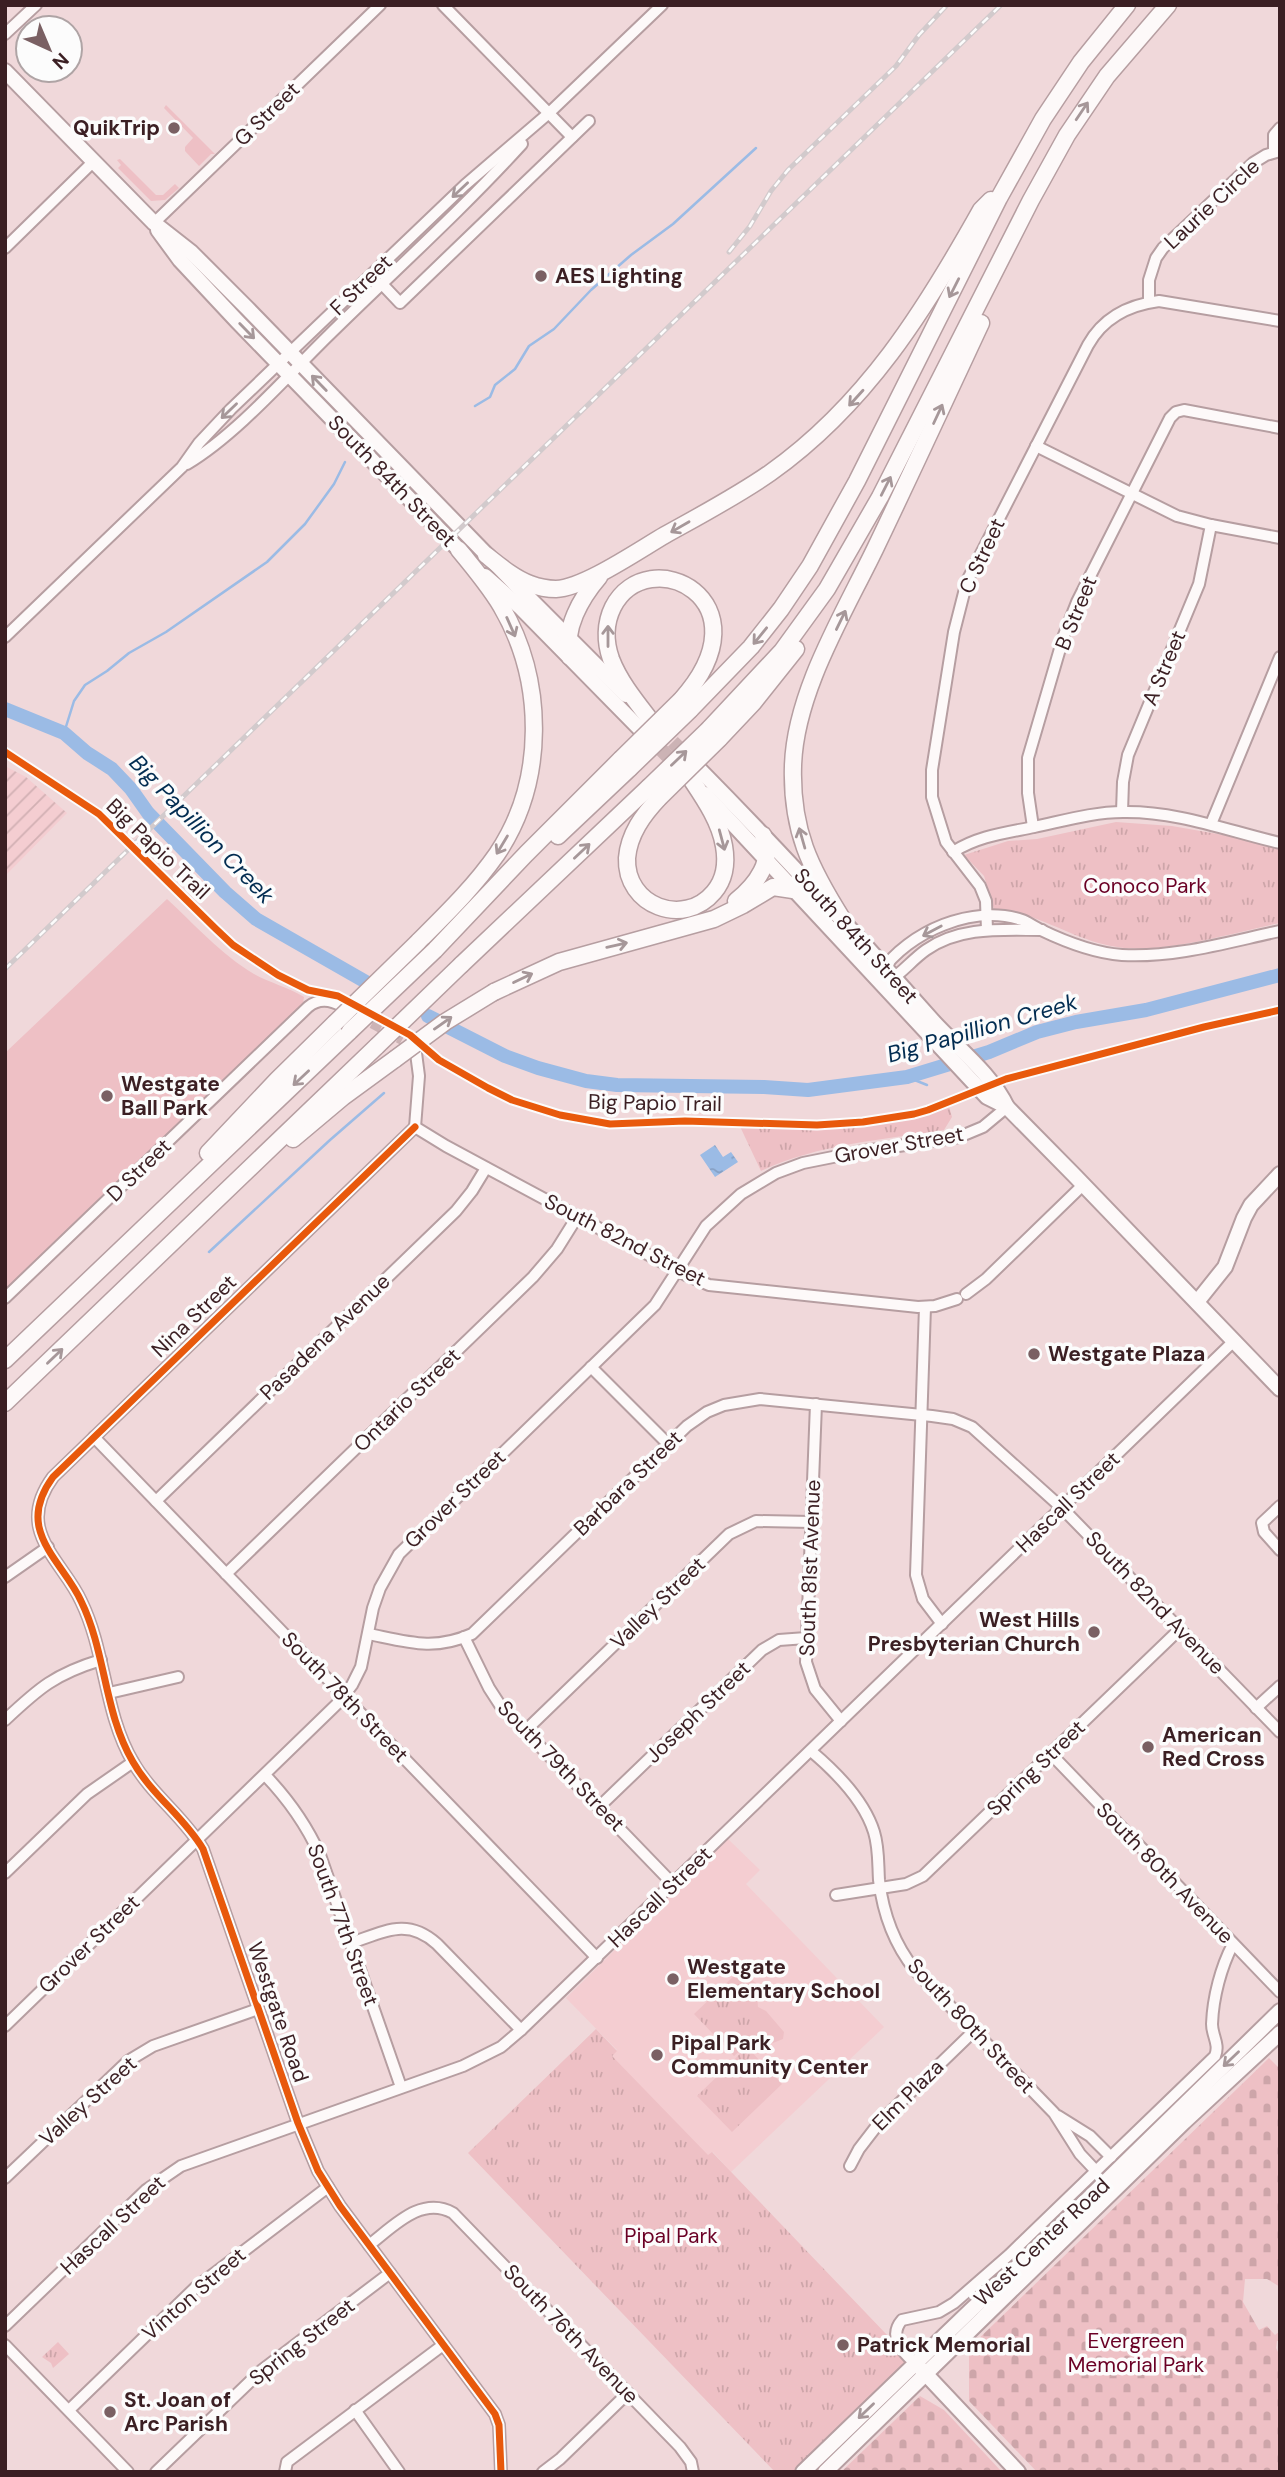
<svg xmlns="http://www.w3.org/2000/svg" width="1285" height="2477" font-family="'DM Sans',sans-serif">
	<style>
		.built { fill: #f4cdd1 }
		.industrial { fill: url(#industrial-furrows) }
		.grass { fill: #eec0c5 }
		.cemetery { fill: url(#cemetery-stones) }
		.park { fill: url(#park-tufts) }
		.water { fill: url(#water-ripples) }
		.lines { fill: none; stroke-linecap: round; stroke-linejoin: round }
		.stream { stroke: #9bbbe5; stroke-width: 2.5 }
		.river { stroke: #9bbbe5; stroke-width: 14 }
		.minor-tunnel { stroke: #ccb3b5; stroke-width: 10; stroke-dasharray: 10 5; stroke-linecap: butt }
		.major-tunnel { stroke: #ccb3b5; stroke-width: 14; stroke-dasharray: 14 7; stroke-linecap: butt }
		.minor-casing { stroke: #b69ea1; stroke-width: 14 }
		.major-casing { stroke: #b69ea1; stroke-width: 18 }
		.highway-casing { stroke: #b69ea1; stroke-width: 19 }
		.minor { stroke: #fdf9f9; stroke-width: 10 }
		.major { stroke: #fdf9f9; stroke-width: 14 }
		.highway { stroke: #fdf9f9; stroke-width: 16 }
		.rail-casing { stroke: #d2cacc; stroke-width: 5 }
		.rail { stroke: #fcfcfc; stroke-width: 2.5; stroke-dasharray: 8; stroke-linecap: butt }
		.highway-bridge-casing { stroke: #b69ea1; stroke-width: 19; stroke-linecap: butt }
		.highway-bridge { stroke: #fdf9f9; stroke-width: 16 }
		.cycleway-casing { stroke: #fcfcfc; stroke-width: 11 }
		.cycleway { stroke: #e8590c; stroke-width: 7 }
		.oneway { stroke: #a69799 }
		.poi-dot { fill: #7a6063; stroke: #fcfcfc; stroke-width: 2.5 }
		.labels { text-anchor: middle; stroke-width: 7; stroke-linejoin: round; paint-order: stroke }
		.street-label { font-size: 21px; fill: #3b1f23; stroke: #fcfcfc }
		.poi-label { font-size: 21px; font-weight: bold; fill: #3b1f23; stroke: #fcfcfc; text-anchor: start }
		.park-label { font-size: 21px; fill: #6a0025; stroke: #fcfcfc }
		.water-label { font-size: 23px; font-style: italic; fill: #022c51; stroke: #fcfcfc }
	</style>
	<defs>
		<pattern id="industrial-furrows" width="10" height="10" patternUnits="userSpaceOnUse" patternTransform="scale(1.75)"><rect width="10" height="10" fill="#f4cdd1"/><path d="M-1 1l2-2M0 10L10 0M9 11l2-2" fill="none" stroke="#d2b0b3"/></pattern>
		<pattern id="cemetery-stones" width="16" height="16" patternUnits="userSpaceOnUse" patternTransform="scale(1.75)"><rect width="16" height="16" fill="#eec0c5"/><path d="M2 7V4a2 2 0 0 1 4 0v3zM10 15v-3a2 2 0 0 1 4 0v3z" fill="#cda5a9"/></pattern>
		<pattern id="park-tufts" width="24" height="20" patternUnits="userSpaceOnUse" patternTransform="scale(1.75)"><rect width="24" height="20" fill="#eec0c5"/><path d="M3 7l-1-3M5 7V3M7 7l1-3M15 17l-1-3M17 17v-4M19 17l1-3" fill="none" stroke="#cda5a9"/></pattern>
		<pattern id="water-ripples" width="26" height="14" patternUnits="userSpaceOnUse" patternTransform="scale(1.75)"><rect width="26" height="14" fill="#9bbbe5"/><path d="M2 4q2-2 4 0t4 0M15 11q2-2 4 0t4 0" fill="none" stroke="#86a0c4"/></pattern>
	</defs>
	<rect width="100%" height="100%" fill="#f0d8da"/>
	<polygon class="built" points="728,1839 760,1870 746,1884 884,2027 731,2172 713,2152 708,2156 611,2056 617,2050 566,1998"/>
	<polygon class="industrial" points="5,766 26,777 67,813 5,876"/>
	<g class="grass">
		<polygon points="166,105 215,154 211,154 199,166 185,151 185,147 193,138 164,108"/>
		<polygon points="120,159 156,195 163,195 175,184 179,188 165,200 151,201 118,168 121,165 117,160"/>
		<path d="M 167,899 C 194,924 222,955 254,974 C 270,983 288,987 304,997 L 303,1003 L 190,1115 L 5,1290 L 5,1053 Z"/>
	</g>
	<g class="cemetery">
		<polygon points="1269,2058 1280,2069 1280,2287 1267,2279 1245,2279 1243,2302 1259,2330 1267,2326 1275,2335 1280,2331 1280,2341 1277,2341 1276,2348 1280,2356 1280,2472 1037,2472 969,2401 969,2348"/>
		<polygon points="920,2396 944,2410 1002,2472 841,2472"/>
	</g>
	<g class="park">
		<path d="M 1116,822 L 1172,826 L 1229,836 L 1280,850 L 1280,923 C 1230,933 1160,956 1111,946 C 1070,938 1037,912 994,909 L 984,876 L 964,855 L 1008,841 L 1037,839 Z"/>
		<path d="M 947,1099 L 952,1117 L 944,1130 C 882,1140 818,1144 761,1171 L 736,1118 C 806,1125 881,1126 947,1099 Z"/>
		<polygon points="739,1971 756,1983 758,2007 766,2011 784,2032 783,2039 768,2045 754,2038 734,2056 694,2014"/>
		<polygon points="596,2029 617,2051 612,2056 708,2155 712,2152 910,2359 795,2472 775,2472 468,2153"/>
		<polygon points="747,2047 782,2084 732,2132 697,2096"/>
		<polygon points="58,2342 69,2354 53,2368 51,2363 42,2357"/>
	</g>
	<polygon class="water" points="715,1145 723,1157 731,1152 738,1162 715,1177 700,1155"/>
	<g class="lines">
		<g class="stream">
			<polyline points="475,406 490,397 495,385 515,369 529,346 554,329 591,290 631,255 673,224 756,148"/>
			<polyline points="64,733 74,701 85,685 107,671 129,653 166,632 267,562 305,524 334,484 345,462"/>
			<polyline points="907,1077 927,1085"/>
			<polyline points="209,1252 330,1140 384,1093"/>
		</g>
		<g class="river">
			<polyline points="5,709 64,733 87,753 112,769 131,789 148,813 225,892 256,919 366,982"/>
			<polyline points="428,1016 436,1020"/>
			<polyline points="450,1028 505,1056 538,1068 586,1081 617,1085 764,1087 808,1090 907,1077 989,1052 1037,1032 1076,1022 1146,1010 1280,975"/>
		</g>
		<polyline class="minor-tunnel" points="359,1016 402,1040"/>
		<g class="major-tunnel">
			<polyline points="658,727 691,760"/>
			<polyline points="647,735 682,771"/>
		</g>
		<g class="minor-casing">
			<g id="minor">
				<polyline points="443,5 572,137"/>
				<polyline points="5,34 36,5"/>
				<polyline points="1274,152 1274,135 1280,128"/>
				<polyline points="154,223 380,5"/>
				<polyline points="5,248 93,162"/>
				<polyline points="382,284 400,303 589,121"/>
				<polyline points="1149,302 1149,280 1156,258 1163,248 1253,163 1266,155 1280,151"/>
				<polyline points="1036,446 1177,516 1211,525 1280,538"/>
				<path d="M 187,464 C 237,434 287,376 329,335 C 393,272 461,211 522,144"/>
				<polyline points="5,637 182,467 199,443 231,409 465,185 549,113 662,5"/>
				<polyline points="1122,812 1123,782 1128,755 1199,584 1211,525"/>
				<polyline points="1211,824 1280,657"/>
				<polyline points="1033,827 1028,793 1028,758 1064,635 1077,602 1170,418 1176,412 1184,410 1280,428"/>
				<path d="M 953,852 C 978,836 1005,833 1034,827 C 1063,821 1093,812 1123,812 C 1178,811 1228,831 1280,843"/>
				<path d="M 987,930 L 986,901 L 980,886 L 946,842 L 932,797 L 932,770 L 954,632 L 967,581 L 1088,345 C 1103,318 1128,305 1159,301 L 1280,321"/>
				<path d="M 880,973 C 909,931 973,904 1022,920 C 1028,922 1034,927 1041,930 C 1066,942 1094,953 1122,955 C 1175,958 1228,942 1280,931"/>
				<path d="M 889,981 C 902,973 913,959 926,950 C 960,926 1002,930 1042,930"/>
				<path d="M 415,1127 L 53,1477 C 42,1492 35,1508 39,1527 C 45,1554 70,1576 81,1601 C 106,1652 104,1713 133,1762 C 152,1795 184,1817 203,1849 L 298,2123 L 318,2171 L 340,2206 L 495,2414 L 499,2425 L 501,2472"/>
				<polyline points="415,1127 446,1146 686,1275 709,1285 918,1307 935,1306 957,1299"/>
				<polyline points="415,1127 419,1076 416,1053"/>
				<polyline points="966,1294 986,1279 1084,1184"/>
				<path d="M 5,1298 L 308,1007 C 319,998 330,1000 342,1006"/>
				<polyline points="925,1307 916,1575 923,1599 942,1624"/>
				<polyline points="591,1367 668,1444"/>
				<polyline points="816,1404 806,1662 815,1689 841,1721"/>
				<polyline points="94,1437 597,1958"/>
				<polyline points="156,1501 456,1211 472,1191 486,1168"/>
				<polyline points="1280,1506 1262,1523 1264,1532 1280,1550"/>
				<polyline points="226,1574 533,1277 557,1249 577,1217"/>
				<polyline points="5,1577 48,1547"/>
				<path d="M 369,1634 C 408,1642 434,1651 472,1634 L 687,1426 L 707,1412 L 724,1405 L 760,1399 L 932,1416 L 953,1419 L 972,1427 L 1062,1508 L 1280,1732"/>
				<polyline points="464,1637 489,1688 500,1705 673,1884"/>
				<polyline points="109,1693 178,1677"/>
				<polyline points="1256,1708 1280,1686"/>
				<path d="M 5,1720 C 39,1688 55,1674 101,1660"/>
				<polyline points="525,1731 729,1534 756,1521 811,1522"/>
				<path d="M 811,1751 C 836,1772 864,1800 874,1832 C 879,1848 878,1864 879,1880 C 883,1913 894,1944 915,1970 L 1054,2113 L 1080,2154 L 1096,2171"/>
				<polyline points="1051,1754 1280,1992"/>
				<path d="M 265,1775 C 288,1799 306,1824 320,1855 L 401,2087"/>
				<polyline points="599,1807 762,1650 779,1640 806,1638"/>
				<polyline points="5,1873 87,1794 133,1762"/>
				<polyline points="836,1895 906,1884 923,1876 1180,1629"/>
				<path d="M 351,1943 C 384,1932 407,1917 437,1944 L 521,2030"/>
				<polyline points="5,2026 338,1703 352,1685 361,1667 373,1608 380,1588 399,1554 655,1305 706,1226 741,1194 776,1173 803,1163 858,1152 959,1137 983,1127 1007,1107"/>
				<polyline points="1058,2116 1090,2136 1111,2157"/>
				<polyline points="850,2166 859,2149 879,2123 974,2031"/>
				<polyline points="5,2178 128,2061 153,2046 258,2009"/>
				<path d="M 369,2245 C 393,2227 421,2195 453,2213 L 680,2447 L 691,2462 L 693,2472"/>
				<polyline points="5,2326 146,2190 181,2166 463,2066 501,2047 521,2030 1234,1341"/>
				<polyline points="5,2345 128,2472"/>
				<path d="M 915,2363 C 902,2352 888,2336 902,2320 L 939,2312 L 954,2303 L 1009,2255 L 1215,2056 C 1220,2044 1212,2036 1212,2024 C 1213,1997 1221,1967 1233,1944"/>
				<polyline points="69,2410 195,2288 328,2187"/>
				<polyline points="355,2410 399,2472"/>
				<polyline points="156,2472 262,2370 390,2273"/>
				<polyline points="285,2472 287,2462 443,2345"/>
				<polyline points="543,2472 560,2459 628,2393"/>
			</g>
		</g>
		<g class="major-casing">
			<g id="major">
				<polyline points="5,71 154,223 191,252 247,308 518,587 626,695"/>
				<polyline points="158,230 180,260 237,321 466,557"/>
				<polyline points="485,576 521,608 641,730"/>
				<path d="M 699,769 C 779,850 856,934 931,1019 C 956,1047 991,1073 1007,1107"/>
				<polyline points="705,794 987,1097 1007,1107 1075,1176 1280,1389"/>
				<polyline points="1197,1302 1225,1267 1244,1218 1251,1205 1280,1174"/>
				<polyline points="921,2369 1018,2472"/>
				<polyline points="803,2472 970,2311 1048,2238 1280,2011"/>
				<polyline points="825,2472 1184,2122 1280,2033"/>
			</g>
		</g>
		<g class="highway-casing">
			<g id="highway">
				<path d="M 486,555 C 500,566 514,578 530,584 C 538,587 548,589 556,589 C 584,588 639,550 665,535 C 701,515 737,496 770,473 C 866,405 925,310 981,210 L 991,200"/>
				<path d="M 570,657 C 563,629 581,598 599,577"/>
				<polyline points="690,710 751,647 781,609 810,566 857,481 999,198 1043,119 1081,62 1127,5"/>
				<path d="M 648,717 C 634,699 619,680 611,659 C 605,642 605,623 613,607 C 648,540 771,600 681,700"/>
				<polyline points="709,729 782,651 827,589 880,497 1031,200 1067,135 1107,76 1168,5"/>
				<polyline points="719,739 753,703 796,649"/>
				<path d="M 659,798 C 643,815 629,834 627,858 C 625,906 684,928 714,892 C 725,879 727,863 724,846 C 720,822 705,800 691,779"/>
				<polyline points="558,836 630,768"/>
				<path d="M 736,901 C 756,885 775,860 763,835"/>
				<path d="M 843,920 C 810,868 791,830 793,766 C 795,693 843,615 875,549 C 911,474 946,398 981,323"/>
				<path d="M 418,942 C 446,914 474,887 497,854 C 546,781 545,681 501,606 C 489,586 474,568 459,550"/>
				<polyline points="435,950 526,854 621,759"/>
				<polyline points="461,965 649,787"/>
				<polyline points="494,992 559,962 714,919 743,905 773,887 793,890"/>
				<polyline points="293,1139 343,1097 395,1059"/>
				<polyline points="208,1153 277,1080 335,1023"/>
				<polyline points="5,1360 350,1031"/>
				<polyline points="5,1403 377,1046"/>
			</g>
		</g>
		<use href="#minor" class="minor"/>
		<use href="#major" class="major"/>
		<use href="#highway" class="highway"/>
		<g class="rail-casing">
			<g id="rail">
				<polyline points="729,252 750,226 771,191 788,170 896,66 919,35 947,5"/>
				<polyline points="5,969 1001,5"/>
			</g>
		</g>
		<use href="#rail" class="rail"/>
		<g class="highway-bridge-casing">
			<g id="highway-bridge">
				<polyline points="621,759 681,700"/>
				<polyline points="630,768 690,710"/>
				<polyline points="649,787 709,729"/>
				<polyline points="659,798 719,739"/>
				<polyline points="335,1023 418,942"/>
				<polyline points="350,1031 435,950"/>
				<polyline points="377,1046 461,965"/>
				<polyline points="395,1059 445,1022 494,992"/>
			</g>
		</g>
		<use href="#highway-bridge" class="highway-bridge"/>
		<g class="cycleway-casing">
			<g id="cycleway">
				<polyline points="5,752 99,814 216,929 233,945 278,975 308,990 338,996 410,1035 439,1060 488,1088 512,1100 560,1115 610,1124 685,1121 817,1125 863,1122 914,1114 928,1110 1006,1079 1204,1027 1280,1010"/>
				<path d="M 415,1127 L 53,1477 C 42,1492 35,1508 39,1527 C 45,1554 70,1576 81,1601 C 106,1652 104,1713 133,1762 C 152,1795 184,1817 203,1849 L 298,2123 L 318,2171 L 340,2206 L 495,2414 L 499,2425 L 501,2472"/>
			</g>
		</g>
		<use href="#cycleway" class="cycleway"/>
	</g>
	<defs><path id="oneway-shaft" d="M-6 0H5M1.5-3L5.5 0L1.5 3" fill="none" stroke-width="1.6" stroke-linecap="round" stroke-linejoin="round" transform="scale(1.75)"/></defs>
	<g class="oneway">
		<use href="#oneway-shaft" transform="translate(1082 111) rotate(-56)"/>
		<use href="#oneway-shaft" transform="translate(460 190) rotate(137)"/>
		<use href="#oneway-shaft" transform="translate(954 288) rotate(117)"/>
		<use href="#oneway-shaft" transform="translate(247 331) rotate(46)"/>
		<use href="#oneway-shaft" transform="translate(319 383) rotate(-134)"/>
		<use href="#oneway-shaft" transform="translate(856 398) rotate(132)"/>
		<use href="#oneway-shaft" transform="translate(229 411) rotate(136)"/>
		<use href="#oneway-shaft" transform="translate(938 414) rotate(-65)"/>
		<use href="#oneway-shaft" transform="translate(886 486) rotate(-63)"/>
		<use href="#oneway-shaft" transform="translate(680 527) rotate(150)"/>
		<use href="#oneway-shaft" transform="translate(841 620) rotate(-64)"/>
		<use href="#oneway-shaft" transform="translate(511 627) rotate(66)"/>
		<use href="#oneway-shaft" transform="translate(608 636) rotate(-90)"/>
		<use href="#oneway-shaft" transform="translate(760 636) rotate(129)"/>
		<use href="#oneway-shaft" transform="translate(679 758) rotate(-44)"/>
		<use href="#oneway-shaft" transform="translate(802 838) rotate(-106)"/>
		<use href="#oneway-shaft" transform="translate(722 840) rotate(75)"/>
		<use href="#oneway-shaft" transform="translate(502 845) rotate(121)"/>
		<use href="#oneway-shaft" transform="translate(582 851) rotate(-43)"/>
		<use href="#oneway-shaft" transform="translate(932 931) rotate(152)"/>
		<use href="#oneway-shaft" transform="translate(617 945) rotate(-13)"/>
		<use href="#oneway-shaft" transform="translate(523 978) rotate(-26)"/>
		<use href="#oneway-shaft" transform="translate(443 1023) rotate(-35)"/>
		<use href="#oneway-shaft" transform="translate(301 1078) rotate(137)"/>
		<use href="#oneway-shaft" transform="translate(55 1356) rotate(-44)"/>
		<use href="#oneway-shaft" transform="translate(1231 2059) rotate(136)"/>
		<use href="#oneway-shaft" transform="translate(866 2411) rotate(136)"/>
	</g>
	<g class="poi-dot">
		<circle cx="174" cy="128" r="7"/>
		<circle cx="541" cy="276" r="7"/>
		<circle cx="107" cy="1096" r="7"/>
		<circle cx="1034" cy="1354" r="7"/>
		<circle cx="1094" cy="1632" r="7"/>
		<circle cx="1148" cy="1747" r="7"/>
		<circle cx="673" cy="1979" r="7"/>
		<circle cx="657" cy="2055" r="7"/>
		<circle cx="843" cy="2345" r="7"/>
		<circle cx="110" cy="2412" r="7"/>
	</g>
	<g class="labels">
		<g class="street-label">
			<text transform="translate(267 114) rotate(-44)" y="7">G Street</text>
			<text transform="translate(1212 204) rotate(-43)" y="7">Laurie Circle</text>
			<text transform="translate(361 285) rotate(-44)" y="7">F Street</text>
			<text transform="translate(392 481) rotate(46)" y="7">South 84th Street</text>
			<text transform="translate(982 556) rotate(-65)" y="7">C Street</text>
			<text transform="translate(1076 613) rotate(-68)" y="7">B Street</text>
			<text transform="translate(1164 668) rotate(-67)" y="7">A Street</text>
			<text transform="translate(158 849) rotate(44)" y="7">Big Papio Trail</text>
			<text transform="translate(856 936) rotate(48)" y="7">South 84th Street</text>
			<text transform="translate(655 1103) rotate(1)" y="7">Big Papio Trail</text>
			<text transform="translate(899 1145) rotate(-10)" y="7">Grover Street</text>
			<text transform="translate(139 1170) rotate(-44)" y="7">D Street</text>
			<text transform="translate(625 1240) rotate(27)" y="7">South 82nd Street</text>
			<text transform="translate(194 1316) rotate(-44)" y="7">Nina Street</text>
			<text transform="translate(325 1337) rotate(-44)" y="7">Pasadena Avenue</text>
			<text transform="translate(407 1400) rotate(-44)" y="7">Ontario Street</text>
			<text transform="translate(628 1483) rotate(-44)" y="7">Barbara Street</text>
			<text transform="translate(455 1499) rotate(-44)" y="7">Grover Street</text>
			<text transform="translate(1068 1502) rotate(-44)" y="7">Hascall Street</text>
			<text transform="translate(810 1568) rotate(-88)" y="7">South 81st Avenue</text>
			<text transform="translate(658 1603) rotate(-44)" y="7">Valley Street</text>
			<text transform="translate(1155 1603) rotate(46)" y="7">South 82nd Avenue</text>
			<text transform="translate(345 1697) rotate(46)" y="7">South 78th Street</text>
			<text transform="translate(698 1712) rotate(-44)" y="7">Joseph Street</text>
			<text transform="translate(561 1766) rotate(46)" y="7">South 79th Street</text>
			<text transform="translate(1036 1768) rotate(-44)" y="7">Spring Street</text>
			<text transform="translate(1165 1873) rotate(46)" y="7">South 80th Avenue</text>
			<text transform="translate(660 1897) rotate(-44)" y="7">Hascall Street</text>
			<text transform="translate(343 1925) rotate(70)" y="7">South 77th Street</text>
			<text transform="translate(89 1944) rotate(-44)" y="7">Grover Street</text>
			<text transform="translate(278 2012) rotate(71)" y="7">Westgate Road</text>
			<text transform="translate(971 2026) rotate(47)" y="7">South 80th Street</text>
			<text transform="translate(908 2095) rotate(-45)" y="7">Elm Plaza</text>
			<text transform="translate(88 2101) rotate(-42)" y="7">Valley Street</text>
			<text transform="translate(113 2225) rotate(-43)" y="7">Hascall Street</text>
			<text transform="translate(1042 2242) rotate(-43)" y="7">West Center Road</text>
			<text transform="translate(194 2294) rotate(-41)" y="7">Vinton Street</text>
			<text transform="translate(571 2334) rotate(46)" y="7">South 76th Avenue</text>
			<text transform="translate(302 2342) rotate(-38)" y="7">Spring Street</text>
		</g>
		<g class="poi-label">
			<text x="160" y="135" text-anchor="end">QuikTrip</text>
			<text x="555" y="283">AES Lighting</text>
			<text x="121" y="1091">Westgate<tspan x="121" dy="24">Ball Park</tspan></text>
			<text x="1048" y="1361">Westgate Plaza</text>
			<text x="1080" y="1627" text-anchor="end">West Hills<tspan x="1080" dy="24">Presbyterian Church</tspan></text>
			<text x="1162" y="1742">American<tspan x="1162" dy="24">Red Cross</tspan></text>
			<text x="687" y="1974">Westgate<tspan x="687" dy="24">Elementary School</tspan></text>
			<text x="671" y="2050">Pipal Park<tspan x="671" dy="24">Community Center</tspan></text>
			<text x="857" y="2352">Patrick Memorial</text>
			<text x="124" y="2407">St. Joan of<tspan x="124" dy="24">Arc Parish</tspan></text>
		</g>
		<g class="park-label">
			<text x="1145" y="893">Conoco Park</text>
			<text x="671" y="2243">Pipal Park</text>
			<text x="1136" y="2348">Evergreen<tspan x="1136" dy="24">Memorial Park</tspan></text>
		</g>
		<g class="water-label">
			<text transform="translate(202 829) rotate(46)" y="8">Big Papillion Creek</text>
			<text transform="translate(982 1028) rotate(-16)" y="8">Big Papillion Creek</text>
		</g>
	</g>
	<rect width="1285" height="2477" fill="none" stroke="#3b1f23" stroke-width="14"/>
	<g transform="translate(49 49) rotate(136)"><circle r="33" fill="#fcfcfc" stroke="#afa4a5" stroke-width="2"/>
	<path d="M0-5L12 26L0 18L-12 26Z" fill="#7a6063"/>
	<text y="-10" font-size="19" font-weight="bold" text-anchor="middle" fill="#3b1f23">N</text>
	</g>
</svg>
